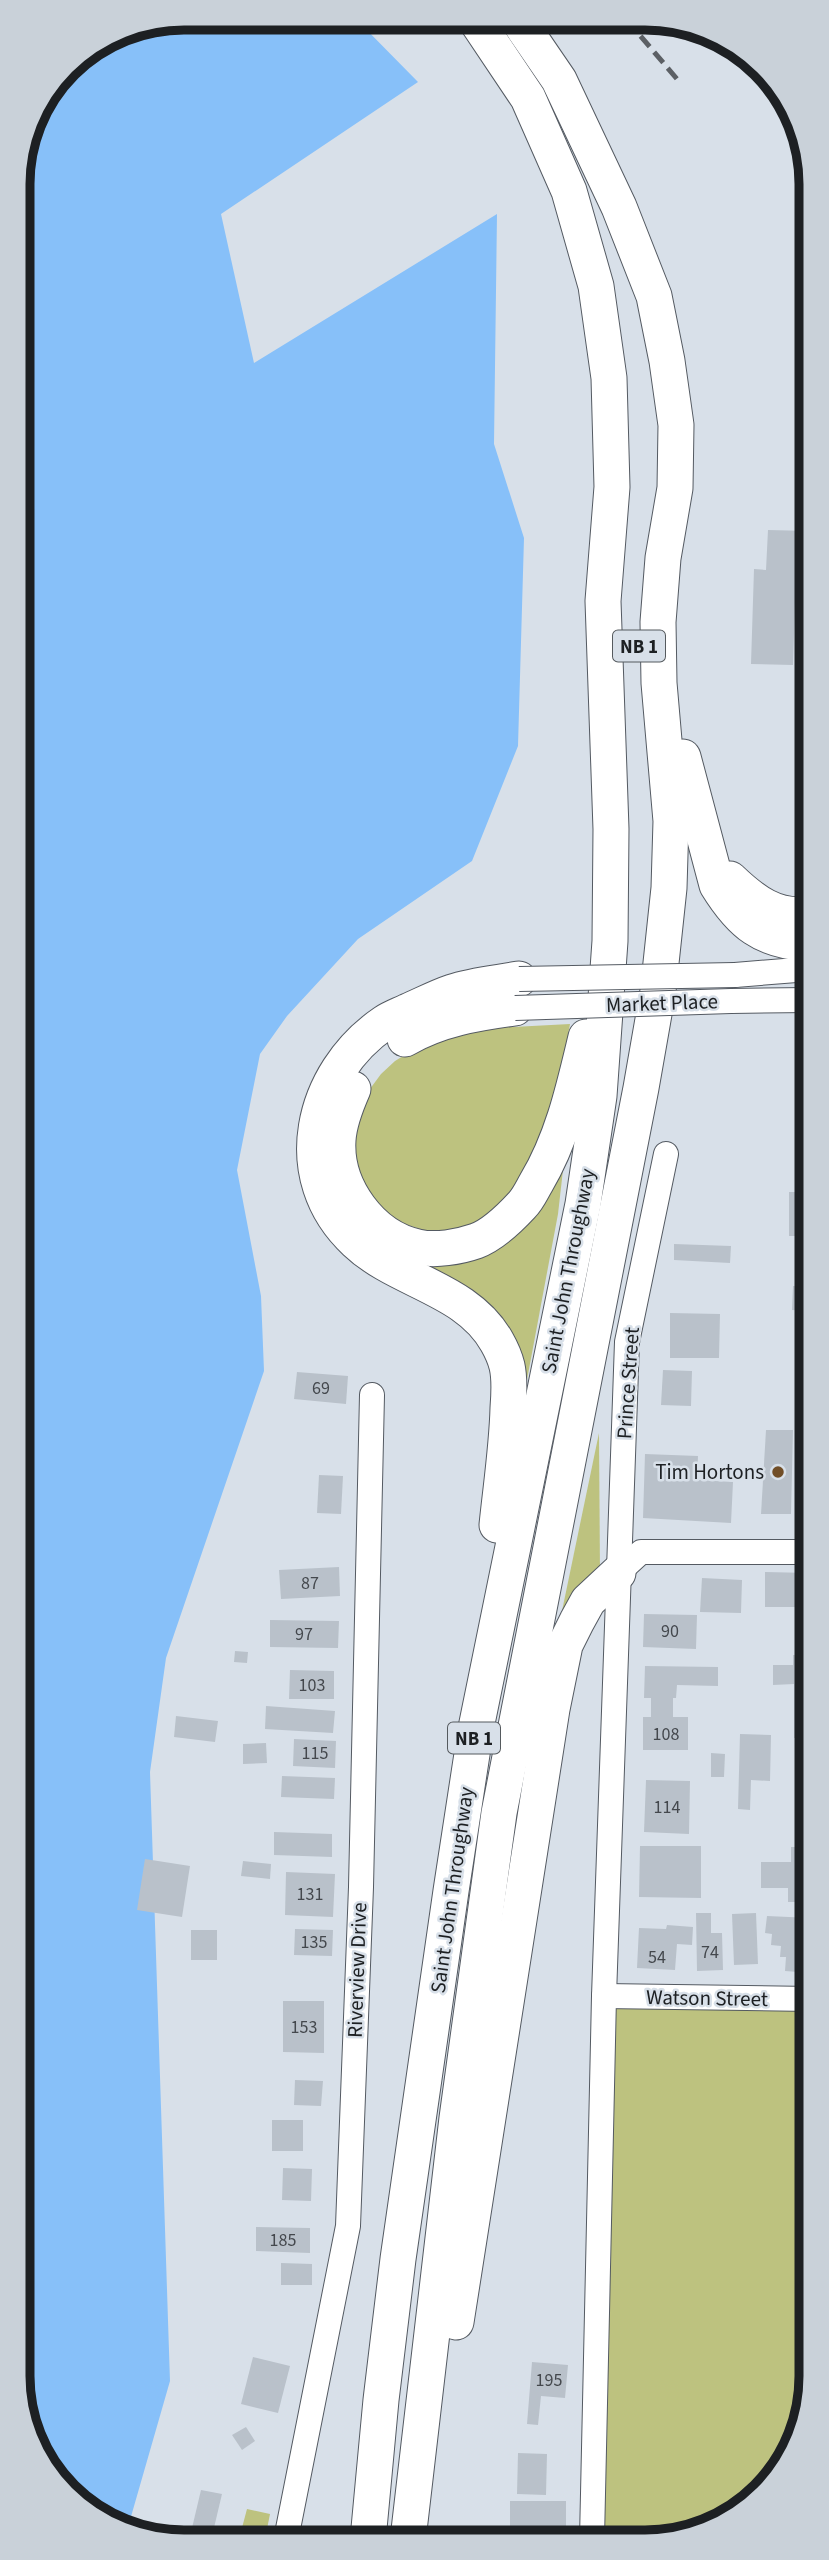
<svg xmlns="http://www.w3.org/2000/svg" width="829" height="2560" font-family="'Source Sans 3',sans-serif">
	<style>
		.green { fill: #bdc27f }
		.water { fill: #87c0f9 }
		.building { fill: #b9c1ca }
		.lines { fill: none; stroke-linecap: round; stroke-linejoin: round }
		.minor-casing { stroke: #545a62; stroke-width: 26 }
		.highway-casing { stroke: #545a62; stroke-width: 37 }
		.minor { stroke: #fff; stroke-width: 24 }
		.highway { stroke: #fff; stroke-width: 35 }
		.rail { stroke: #5c6065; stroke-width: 5; stroke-dasharray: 14 7; stroke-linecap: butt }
		.minor-bridge-casing { stroke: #545a62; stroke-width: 26; stroke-linecap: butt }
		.minor-bridge { stroke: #fff; stroke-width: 24 }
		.poi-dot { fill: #714e27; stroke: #d8e0e9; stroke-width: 2.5 }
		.labels { text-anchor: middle; stroke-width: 5; stroke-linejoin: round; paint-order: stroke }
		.number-label { font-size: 18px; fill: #44484d }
		.shield { fill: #d8e0e9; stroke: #555a5e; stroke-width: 2 }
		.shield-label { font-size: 19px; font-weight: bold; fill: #1d2023 }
		.street-label { font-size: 21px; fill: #1d2023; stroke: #d8e0e9 }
		.poi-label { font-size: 21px; fill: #1d2023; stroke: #d8e0e9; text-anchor: end }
		.rim { fill: none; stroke: #1d2023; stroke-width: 9 }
	</style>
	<rect width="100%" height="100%" fill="#d8e0e9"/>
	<g class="green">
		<polygon points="514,1020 513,1027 570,1024 556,1106 544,1146 502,1208 464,1230 429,1232 399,1222 383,1211 364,1188 352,1147 364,1097 381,1074 395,1061 426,1042"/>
		<polygon points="563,1170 558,1214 523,1401 421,1263"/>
		<polygon points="599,1433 600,1574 570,1609 562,1611"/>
		<polygon points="604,1996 811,1999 811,2387 799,2440 770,2486 728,2520 687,2536 592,2529"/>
		<polygon points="247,2509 270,2514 265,2539 239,2539"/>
	</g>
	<polygon class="water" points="184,18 356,19 418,82 221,214 254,363 497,214 494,444 524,538 518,746 472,861 358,939 287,1016 260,1054 237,1170 261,1296 264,1371 166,1658 150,1772 170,2381 128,2527 66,2494 21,2408 18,172 34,111 74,59 120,30"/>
	<g class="building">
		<polygon points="803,410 809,411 809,442 802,441"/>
		<polygon points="768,530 809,531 809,603 795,602 793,665 751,664 754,569 766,570"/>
		<polygon points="796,1094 810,1094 810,1171 795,1171"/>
		<rect x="789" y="1192" width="21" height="44"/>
		<polygon points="674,1244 731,1246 730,1263 674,1260"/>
		<polygon points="793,1286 810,1286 810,1311 792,1310"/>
		<polygon points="670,1313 720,1314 719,1358 670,1358"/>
		<polygon points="663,1370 692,1371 691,1406 661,1405"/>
		<polygon points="297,1372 348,1376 346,1404 294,1399"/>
		<polygon points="766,1430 793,1430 791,1514 761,1514"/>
		<polygon points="645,1454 698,1456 697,1480 733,1482 731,1523 643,1518"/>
		<polygon points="319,1475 343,1476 341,1514 317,1513"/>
		<polygon points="339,1567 340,1596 281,1599 279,1570"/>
		<polygon points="765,1572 810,1573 810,1607 765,1607"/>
		<polygon points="702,1578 742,1580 741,1613 700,1612"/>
		<polygon points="644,1614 697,1615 696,1649 643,1647"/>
		<polygon points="270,1620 339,1621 338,1648 270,1647"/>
		<polygon points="235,1651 248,1652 247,1663 234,1662"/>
		<polygon points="793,1655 810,1655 810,1738 794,1738 794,1684 773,1685 773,1665 793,1665"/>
		<polygon points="645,1666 718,1667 718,1686 677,1685 676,1698 673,1698 673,1717 688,1717 688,1750 643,1750 643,1717 651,1717 651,1698 644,1698"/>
		<polygon points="290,1670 334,1671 334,1699 289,1699"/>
		<polygon points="266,1706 335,1711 333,1733 265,1729"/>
		<polygon points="176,1716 218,1721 215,1742 174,1737"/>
		<polygon points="740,1734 771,1735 770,1781 751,1780 750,1810 738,1809"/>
		<polygon points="294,1739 336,1741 335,1768 293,1766"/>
		<polygon points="266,1743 267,1763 243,1764 243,1744"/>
		<polygon points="711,1753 725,1754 724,1777 711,1777"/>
		<polygon points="282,1776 335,1778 334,1799 281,1797"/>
		<polygon points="646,1780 690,1781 689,1834 644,1832"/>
		<polygon points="274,1832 332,1834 332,1857 274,1855"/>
		<polygon points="640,1846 701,1846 701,1898 639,1897"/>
		<polygon points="791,1847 810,1847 811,1902 788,1902 788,1888 761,1888 761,1862 791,1862"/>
		<polygon points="145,1859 190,1866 182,1917 137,1910"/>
		<polygon points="243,1861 271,1864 270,1879 241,1876"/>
		<polygon points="286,1872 335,1874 333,1917 285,1915"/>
		<polygon points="696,1913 711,1913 711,1933 722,1933 723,1970 697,1971"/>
		<polygon points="756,1913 758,1964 734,1965 732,1914"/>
		<polygon points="767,1916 811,1918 811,1973 785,1971 786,1957 780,1957 781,1946 771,1945 772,1934 765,1933"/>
		<polygon points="667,1925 693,1927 692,1945 677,1944 675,1970 637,1968 639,1928 666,1929"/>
		<polygon points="295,1929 333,1930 332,1956 294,1955"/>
		<rect x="191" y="1930" width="26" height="30"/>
		<polygon points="283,2001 324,2001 324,2053 283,2052"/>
		<polygon points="295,2080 323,2081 321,2106 294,2105"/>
		<rect x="272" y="2120" width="31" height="31"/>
		<polygon points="283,2168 312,2169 311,2201 282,2200"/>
		<polygon points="256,2227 310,2228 310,2253 256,2251"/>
		<polygon points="281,2263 312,2264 312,2285 281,2285"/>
		<polygon points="253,2357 290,2366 278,2413 241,2404"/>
		<polygon points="532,2362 568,2365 565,2398 541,2396 538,2425 527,2424"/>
		<polygon points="246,2427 255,2441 242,2450 232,2435"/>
		<polygon points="518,2453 547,2454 546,2495 517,2494"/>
		<polygon points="201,2490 222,2494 213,2532 192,2528"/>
		<rect x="510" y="2501" width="56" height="38"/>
	</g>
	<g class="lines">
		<g class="minor-casing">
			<g id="minor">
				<polyline points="735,975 809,969"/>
				<polyline points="731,1001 809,1000"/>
				<polyline points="618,1573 641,1552 810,1552"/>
				<polyline points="604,1996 811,1999"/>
				<polyline points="286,2539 348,2226 361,1887 372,1395"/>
				<polyline points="592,2539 604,1996 627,1342 666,1154"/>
			</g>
		</g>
		<g class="highway-casing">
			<g id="highway">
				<path d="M 683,757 L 717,885 C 741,924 762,941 809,944"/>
				<path d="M 730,879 C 753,901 776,919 809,914"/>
				<path d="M 405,1039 C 440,1019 477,1013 515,1008"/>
				<path d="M 353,1089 C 346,1105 339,1122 338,1140 C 335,1187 371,1237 418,1247 C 435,1251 459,1247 476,1241 C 492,1235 510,1218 522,1205 C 528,1199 532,1190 536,1183 C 563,1138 574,1087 586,1037"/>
				<path d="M 497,1525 C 501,1486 507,1447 508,1408 C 509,1395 510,1379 507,1366 C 505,1358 501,1349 497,1342 C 467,1288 398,1282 356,1242 C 286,1177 311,1073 384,1023 C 391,1018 400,1015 408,1011 C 422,1005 437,997 452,992 C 473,985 497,983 519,979"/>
				<polyline points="456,2322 552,1709 565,1645 577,1621 588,1601 618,1573"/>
				<polyline points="368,2539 381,2400 398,2259 451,1891 476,1728 583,1204 599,1096 610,941 611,829 603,601 612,487 609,378 596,286 569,191 528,98 475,19"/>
				<polyline points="408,2539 457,2118 499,1813 641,1088 658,991 669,888 671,821 659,683 658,622 663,558 675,488 676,425 667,361 654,296 619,207 559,80 518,20"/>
			</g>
		</g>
		<use href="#minor" class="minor"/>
		<use href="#highway" class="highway"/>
		<polyline class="rail" points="627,20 677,79"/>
		<g class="minor-bridge-casing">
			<g id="minor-bridge">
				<polyline points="519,979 735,975"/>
				<polyline points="515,1008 731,1001"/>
			</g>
		</g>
		<use href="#minor-bridge" class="minor-bridge"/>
	</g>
	<circle class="poi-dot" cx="778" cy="1472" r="7"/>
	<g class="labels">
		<g class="number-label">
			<text x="321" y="1394">69</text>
			<text x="310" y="1589">87</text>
			<text x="670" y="1637">90</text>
			<text x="304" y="1640">97</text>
			<text x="312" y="1691">103</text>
			<text x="666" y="1740">108</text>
			<text x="315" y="1759">115</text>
			<text x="667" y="1813">114</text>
			<text x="310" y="1900">131</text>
			<text x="314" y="1948">135</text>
			<text x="710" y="1958">74</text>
			<text x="657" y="1963">54</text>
			<text x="304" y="2033">153</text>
			<text x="283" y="2246">185</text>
			<text x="549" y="2386">195</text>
		</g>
		<g class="shield">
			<rect x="613" y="630.5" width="52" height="31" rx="5"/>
			<rect x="448" y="1722.5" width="52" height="31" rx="5"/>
		</g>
		<g class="shield-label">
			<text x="639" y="653">NB 1</text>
			<text x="474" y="1745">NB 1</text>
		</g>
		<g class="street-label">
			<text transform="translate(662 1003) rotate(-2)" y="7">Market Place</text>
			<text transform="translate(568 1271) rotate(-79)" y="7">Saint John Throughway</text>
			<text transform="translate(628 1383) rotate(-86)" y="7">Prince Street</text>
			<text transform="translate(452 1890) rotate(-82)" y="7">Saint John Throughway</text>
			<text transform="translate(357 1970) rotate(-88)" y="7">Riverview Drive</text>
			<text transform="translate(707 1998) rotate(1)" y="7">Watson Street</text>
		</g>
		<g class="poi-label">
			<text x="764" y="1479">Tim Hortons</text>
		</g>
	</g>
	<path d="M0 0H829V2560H0ZM184 30H645A154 154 0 0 1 799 184V2376A154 154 0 0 1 645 2530H184A154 154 0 0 1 30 2376V184A154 154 0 0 1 184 30Z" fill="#c9d1d9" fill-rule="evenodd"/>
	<path class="rim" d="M184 30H645A154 154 0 0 1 799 184V2376A154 154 0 0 1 645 2530H184A154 154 0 0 1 30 2376V184A154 154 0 0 1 184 30Z"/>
</svg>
